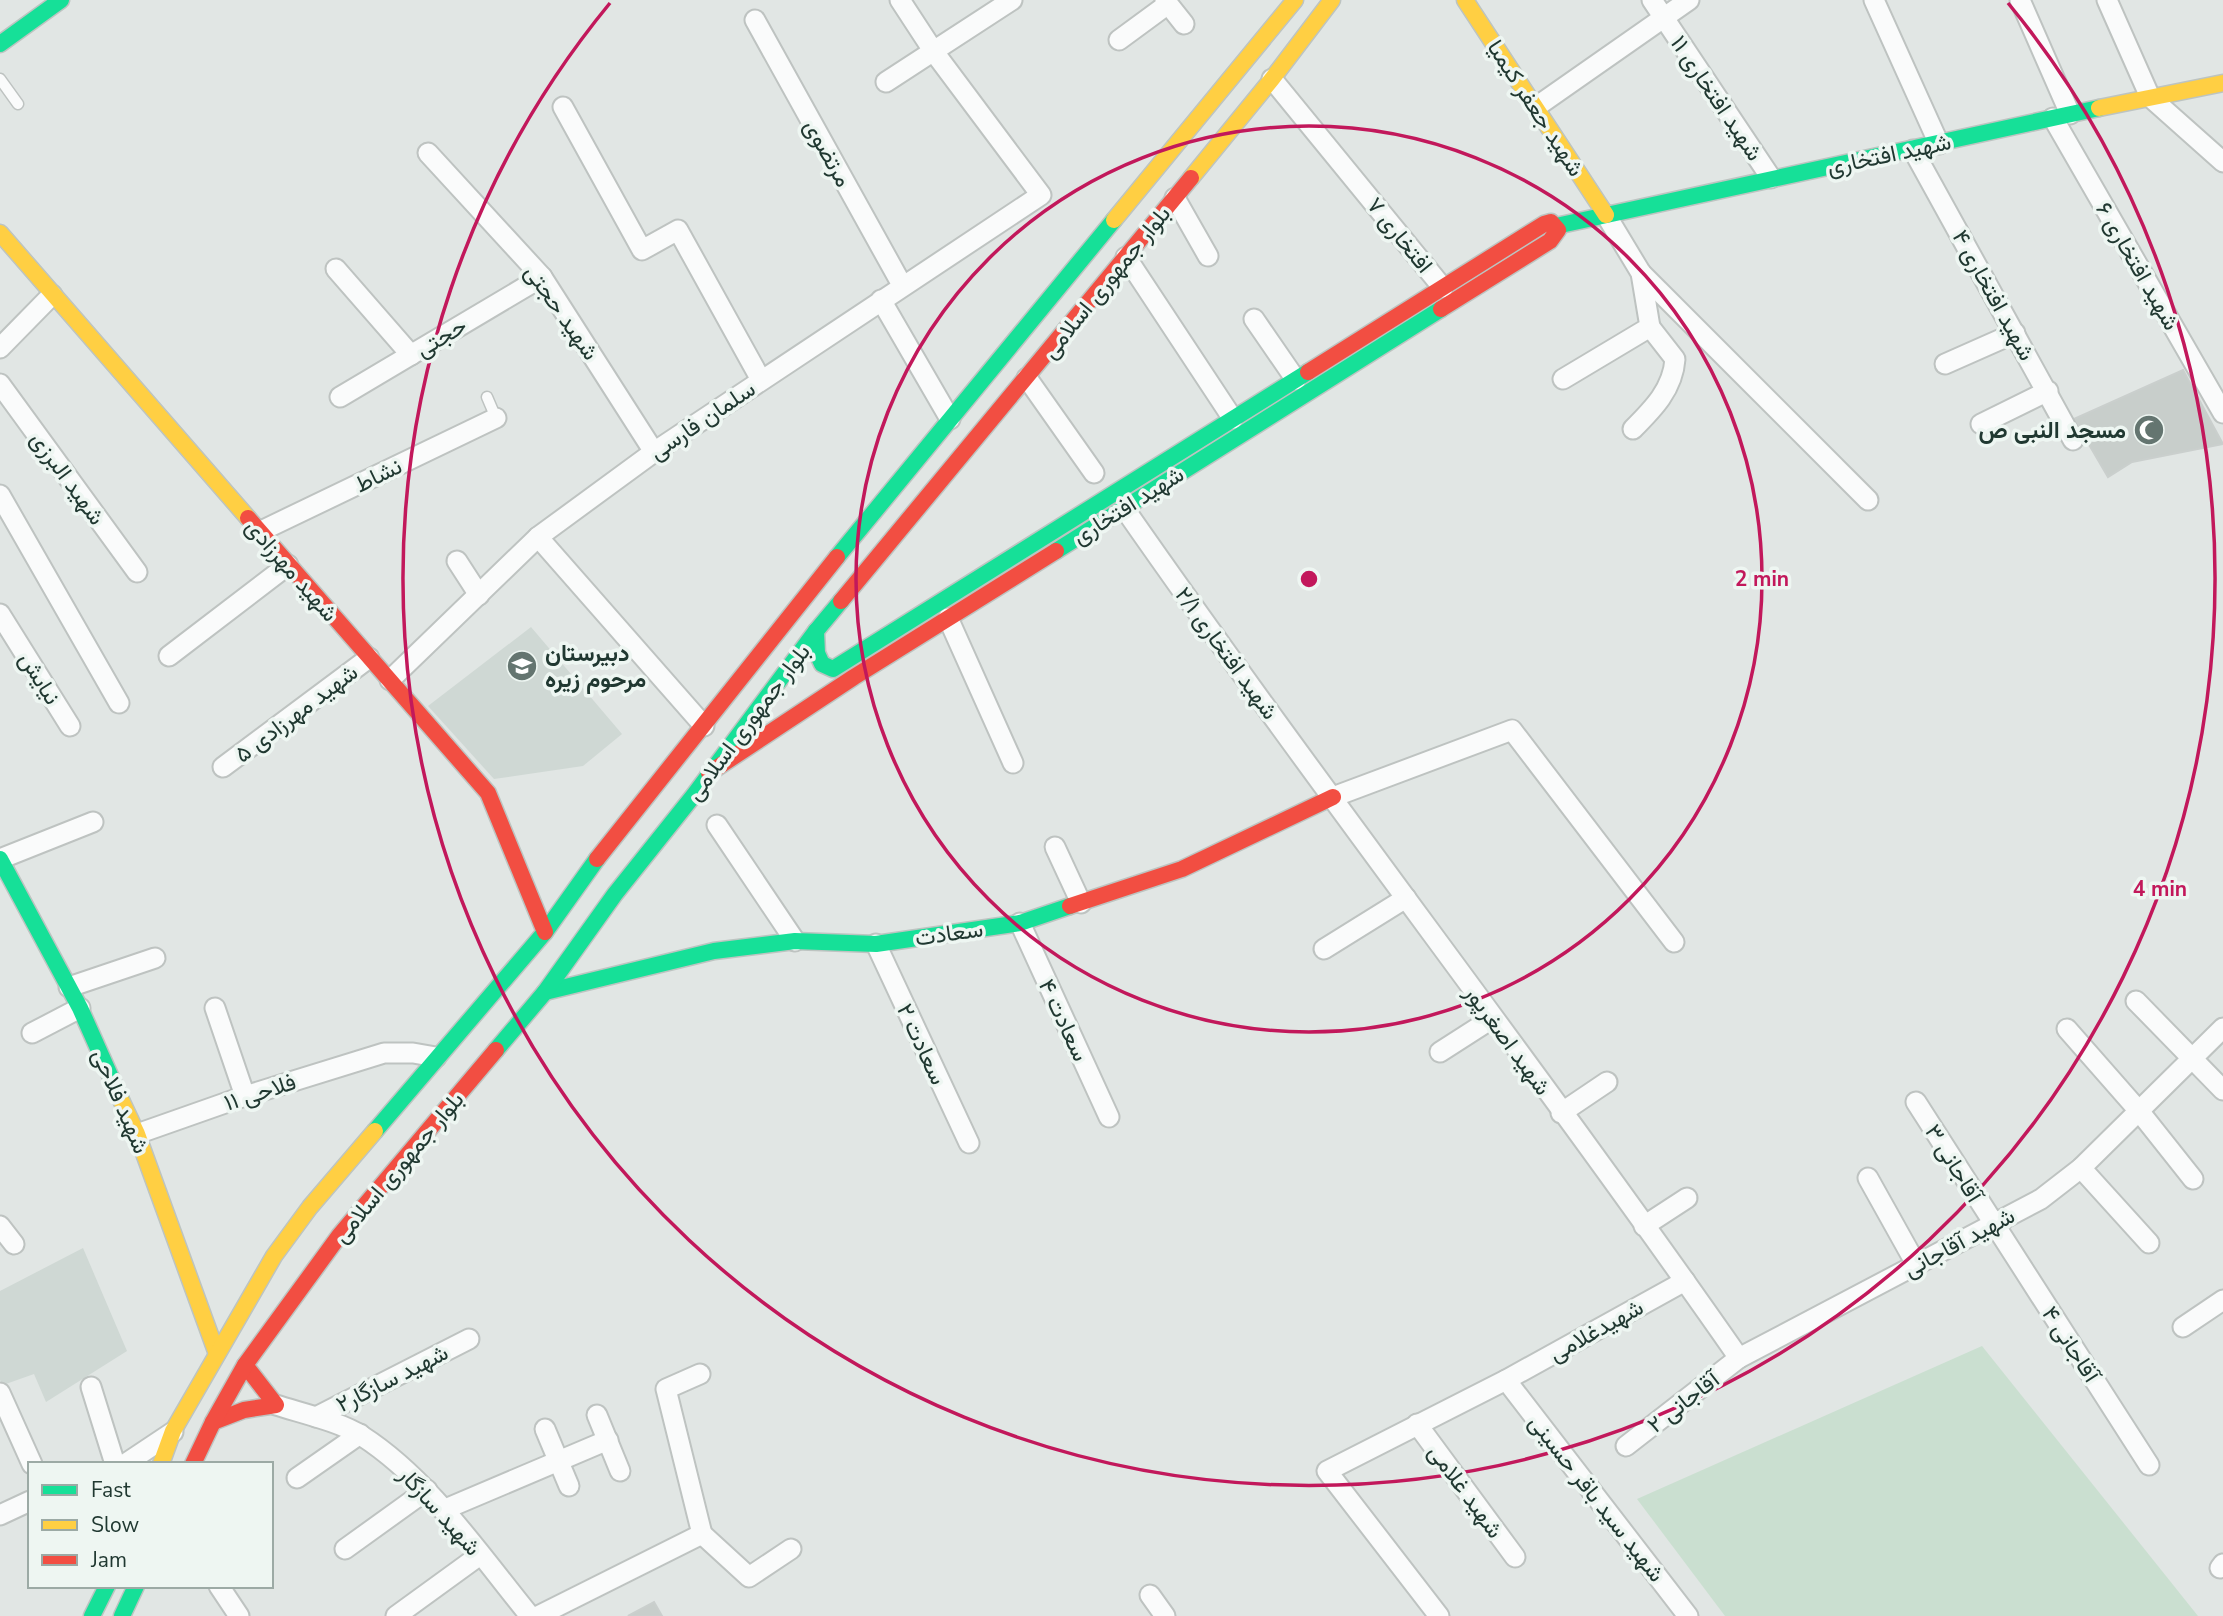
<svg xmlns="http://www.w3.org/2000/svg" width="2223" height="1616" font-family="'Nunito Sans',Vazirmatn,sans-serif">
	<style>
		.built { fill: #cfd8d4 }
		.green { fill: #cadfd0 }
		.building { fill: #c8cecb; stroke: #cacfcd; stroke-width: 2 }
		.lines { fill: none; stroke-linecap: round; stroke-linejoin: round }
		.lane-casing { stroke: #bec3c1; stroke-width: 13 }
		.street-casing { stroke: #bec3c1; stroke-width: 23 }
		.fast-casing { stroke: #bdc4c1; stroke-width: 19 }
		.slow-casing { stroke: #bdc4c1; stroke-width: 19 }
		.jam-casing { stroke: #bdc4c1; stroke-width: 19 }
		.lane { stroke: #fafbfb; stroke-width: 10 }
		.street { stroke: #fafbfb; stroke-width: 19 }
		.fast { stroke: #16e098; stroke-width: 16 }
		.slow { stroke: #ffcf43; stroke-width: 16 }
		.jam { stroke: #f24e42; stroke-width: 16 }
		.ring { fill: none; stroke: #c2185b; stroke-width: 3.5 }
		.labels { text-anchor: middle; stroke-width: 7; stroke-linejoin: round; paint-order: stroke }
		.street-label { font-size: 23px; fill: #203831; stroke: #eef6f2 }
		.poi-label { font-size: 23px; font-weight: bold; fill: #203831; stroke: #eef6f2; text-anchor: end }
		.centre { fill: #c2185b; stroke: #eef6f2; stroke-width: 3.5 }
		.ring-label { font-size: 21px; text-anchor: middle; font-weight: bold; fill: #c2185b; stroke: #eef6f2; stroke-width: 7; stroke-linejoin: round; paint-order: stroke }
	</style>
	<rect width="100%" height="100%" fill="#e1e6e4"/>
	<g class="built">
		<polygon points="531,627 622,734 583,766 494,779 428,706"/>
		<polygon points="83,1248 127,1351 46,1402 34,1374 3,1385 0,1380 0,1291"/>
	</g>
	<polygon class="green" points="1982,1346 2198,1616 1725,1616 1637,1499"/>
	<g class="building">
		<polygon points="2183,370 2223,444 2132,462 2108,477 2074,419"/>
		<polygon points="654,1602 662,1616 628,1616"/>
	</g>
	<g class="lines">
		<g class="lane-casing">
			<g id="lane">
				<polyline points="0,79 18,104"/>
				<polyline points="487,397 496,418"/>
			</g>
		</g>
		<g class="street-casing">
			<g id="street">
				<polyline points="1165,0 1184,24"/>
				<polyline points="1652,0 1771,178"/>
				<polyline points="1874,0 1939,144"/>
				<polyline points="2020,0 2070,114"/>
				<polyline points="2107,0 2150,97 2223,162"/>
				<polyline points="755,20 902,285"/>
				<polyline points="1119,40 1168,4"/>
				<polyline points="1272,79 1443,288"/>
				<polyline points="886,82 1012,0"/>
				<polyline points="563,107 642,250 678,230 761,380"/>
				<polyline points="1536,107 1689,0"/>
				<polyline points="2053,118 2223,413"/>
				<polyline points="1913,150 2073,440"/>
				<polyline points="428,153 542,277 654,452"/>
				<polyline points="1175,198 1208,256"/>
				<polyline points="1126,257 1233,419"/>
				<polyline points="336,269 411,355"/>
				<polyline points="1641,273 1868,500"/>
				<polyline points="881,300 950,419"/>
				<polyline points="1254,319 1296,380"/>
				<polyline points="0,348 52,295"/>
				<polyline points="1945,364 2015,333"/>
				<polyline points="1027,378 1094,473"/>
				<polyline points="1563,379 1650,327 1641,273 1606,215"/>
				<polyline points="0,384 137,572"/>
				<polyline points="340,397 542,277"/>
				<polyline points="1981,424 2048,391"/>
				<path d="M 1633,429 C 1653,409 1673,389 1675,359 L 1650,327"/>
				<polyline points="0,495 119,703"/>
				<path d="M 1124,508 C 1324,795 1539,1071 1739,1358 L 2041,1199 L 2081,1168 L 2223,1028"/>
				<polyline points="259,532 496,418"/>
				<polyline points="538,537 704,726"/>
				<polyline points="457,561 479,595"/>
				<polyline points="0,614 70,726"/>
				<polyline points="948,618 1013,763"/>
				<polyline points="169,656 288,565"/>
				<polyline points="390,680 538,537 654,452 1041,195 934,52 900,0"/>
				<polyline points="223,767 369,658"/>
				<polyline points="1333,797 1512,730 1674,942"/>
				<polyline points="717,825 795,941"/>
				<polyline points="1055,847 1081,903"/>
				<polyline points="0,859 93,822"/>
				<polyline points="1020,923 1109,1117"/>
				<polyline points="876,944 969,1143"/>
				<polyline points="1324,949 1406,898"/>
				<polyline points="69,987 155,958"/>
				<polyline points="2136,1001 2223,1090"/>
				<polyline points="215,1008 245,1096"/>
				<polyline points="2067,1029 2139,1111 2193,1179"/>
				<polyline points="32,1033 80,1008"/>
				<polyline points="1440,1052 1493,1018"/>
				<polyline points="1916,1102 2149,1465"/>
				<polyline points="1561,1113 1607,1082"/>
				<polyline points="137,1134 245,1096 384,1053 413,1053 436,1057"/>
				<polyline points="2081,1168 2149,1243"/>
				<polyline points="1868,1178 1916,1264"/>
				<polyline points="0,1226 14,1244"/>
				<polyline points="1644,1226 1687,1198"/>
				<polyline points="2183,1327 2223,1300"/>
				<polyline points="1506,1380 1688,1616"/>
				<polyline points="91,1387 115,1464"/>
				<polyline points="0,1393 32,1464"/>
				<path d="M 276,1405 C 301,1413 341,1422 362,1436 C 429,1479 480,1555 530,1616"/>
				<polyline points="597,1415 620,1471"/>
				<polyline points="316,1417 469,1339"/>
				<polyline points="1417,1424 1515,1557"/>
				<polyline points="545,1429 569,1486"/>
				<polyline points="1626,1446 1739,1358"/>
				<polyline points="125,1464 173,1432"/>
				<polyline points="297,1478 360,1434"/>
				<polyline points="443,1510 608,1440"/>
				<polyline points="0,1515 30,1501"/>
				<polyline points="702,1534 749,1577 791,1549"/>
				<polyline points="345,1549 427,1490"/>
				<polyline points="2220,1568 2223,1564"/>
				<polyline points="219,1586 239,1616"/>
				<polyline points="1150,1595 1165,1616"/>
				<polyline points="396,1616 480,1555"/>
				<polyline points="538,1616 702,1534 666,1389 700,1374"/>
				<polyline points="1439,1616 1327,1471 1506,1380 1685,1281"/>
			</g>
		</g>
		<g class="fast-casing">
			<g id="fast">
				<polyline points="0,44 61,0"/>
				<polyline points="1556,226 2099,108"/>
				<polyline points="1056,551 1441,309"/>
				<polyline points="837,557 1114,220"/>
				<polyline points="816,631 817,653 822,664 833,669 1308,372"/>
				<polyline points="0,859 80,1008 121,1100"/>
				<polyline points="545,992 714,951 795,941 876,944 1020,923 1070,906"/>
				<polyline points="496,1050 545,992 615,894 694,795 816,631 841,601"/>
				<polyline points="375,1131 545,932 597,859"/>
				<polyline points="92,1616 107,1586"/>
				<polyline points="122,1616 136,1586"/>
			</g>
		</g>
		<g class="slow-casing">
			<g id="slow">
				<polyline points="1465,0 1606,215"/>
				<polyline points="2099,108 2223,83"/>
				<polyline points="1191,178 1272,79 1332,0"/>
				<polyline points="1114,220 1295,0"/>
				<polyline points="0,233 248,518"/>
				<polyline points="121,1100 137,1134 217,1354"/>
				<polyline points="161,1464 173,1431 274,1256 310,1207 375,1131"/>
			</g>
		</g>
		<g class="jam-casing">
			<g id="jam">
				<polyline points="1308,372 1544,224 1551,222 1558,230 1550,241 1441,309"/>
				<polyline points="248,518 488,793 545,932"/>
				<polyline points="841,601 1191,178"/>
				<polyline points="709,773 854,677 1056,551"/>
				<polyline points="597,859 837,557"/>
				<polyline points="1070,906 1182,869 1333,797"/>
				<polyline points="213,1422 244,1410 276,1405 245,1365"/>
				<polyline points="193,1464 213,1422 245,1365 339,1236 496,1050"/>
			</g>
		</g>
		<use href="#lane" class="lane"/>
		<use href="#street" class="street"/>
		<use href="#fast" class="fast"/>
		<use href="#slow" class="slow"/>
		<use href="#jam" class="jam"/>
	</g>
	<g class="ring">
		<circle cx="1309" cy="579" r="453"/>
		<path d="M2008 3A906 906 0 1 1 610 3"/>
	</g>
	<defs>
		<g id="mosque-disc" transform="scale(1.575)"><circle r="9.5" fill="#647570" stroke="#eef6f2"/><path d="M3.5-4.9A6 6 0 1 0 3.5 4.9A5 5 0 1 1 3.5-4.9Z" fill="#fff"/></g>
		<g id="school-disc" transform="scale(1.575)"><circle r="9.5" fill="#647570" stroke="#eef6f2"/><path d="M0-5L7-2L0 1L-7-2ZM-4 1L0 2.5L4 1V4Q0 6-4 4Z" fill="#fff"/></g>
	</defs>
	<g fill-rule="evenodd">
		<use href="#mosque-disc" x="2149" y="430"/>
		<use href="#school-disc" x="522" y="666"/>
	</g>
	<g class="labels">
		<g class="street-label">
			<text transform="translate(1717 98) rotate(56)" y="8">شهید افتخاری ۱۱</text>
			<text transform="translate(1536 108) rotate(57)" y="8">شهید جعفر کیمیا</text>
			<text transform="translate(828 153) rotate(61)" y="8">مرتضوی</text>
			<text transform="translate(1889 154) rotate(-12)" y="8">شهید افتخاری</text>
			<text transform="translate(1400 235) rotate(51)" y="8">افتخاری ۷</text>
			<text transform="translate(2138 266) rotate(60)" y="8">شهید افتخاری ۶</text>
			<text transform="translate(1106 282) rotate(-51)" y="8">بلوار جمهوری اسلامی</text>
			<text transform="translate(1994 295) rotate(61)" y="8">شهید افتخاری ۴</text>
			<text transform="translate(562 312) rotate(55)" y="8">شهید حجتی</text>
			<text transform="translate(441 337) rotate(-31)" y="8">حجتی</text>
			<text transform="translate(702 420) rotate(-34)" y="8">سلمان فارسی</text>
			<text transform="translate(378 475) rotate(-26)" y="8">نشاط</text>
			<text transform="translate(68 478) rotate(54)" y="8">شهید البرزی</text>
			<text transform="translate(1128 505) rotate(-32)" y="8">شهید افتخاری</text>
			<text transform="translate(292 570) rotate(49)" y="8">شهید مهرزادی</text>
			<text transform="translate(1227 653) rotate(54)" y="8">شهید افتخاری ۲/۱</text>
			<text transform="translate(40 678) rotate(58)" y="8">نیایش</text>
			<text transform="translate(296 713) rotate(-37)" y="8">شهید مهرزادی ۵</text>
			<text transform="translate(748 722) rotate(-53)" y="8">بلوار جمهوری اسلامی</text>
			<text transform="translate(949 933) rotate(-8)" y="8">سعادت</text>
			<text transform="translate(1064 1020) rotate(65)" y="8">سعادت ۴</text>
			<text transform="translate(1508 1040) rotate(54)" y="8">شهید اصغرپور</text>
			<text transform="translate(922 1044) rotate(65)" y="8">سعادت ۲</text>
			<text transform="translate(260 1092) rotate(-18)" y="8">فلاحی ۱۱</text>
			<text transform="translate(121 1101) rotate(67)" y="8">شهید فلاحی</text>
			<text transform="translate(1954 1163) rotate(58)" y="8">آقاجانی ۳</text>
			<text transform="translate(398 1167) rotate(-50)" y="8">بلوار جمهوری اسلامی</text>
			<text transform="translate(1959 1242) rotate(-28)" y="8">شهید آقاجانی</text>
			<text transform="translate(1596 1330) rotate(-29)" y="8">شهیدغلامی</text>
			<text transform="translate(2071 1344) rotate(57)" y="8">آقاجانی ۴</text>
			<text transform="translate(392 1378) rotate(-27)" y="8">شهید سازگار۲</text>
			<text transform="translate(1683 1402) rotate(-38)" y="8">آقاجانی ۲</text>
			<text transform="translate(1466 1491) rotate(54)" y="8">شهید غلامی</text>
			<text transform="translate(1597 1498) rotate(52)" y="8">شهید سید باقر حسینی</text>
			<text transform="translate(440 1511) rotate(48)" y="8">شهید سازگار</text>
		</g>
		<g class="poi-label">
			<text x="2126" y="438">مسجد النبی ص</text>
			<text x="545" y="661" text-anchor="start">دبیرستان<tspan x="545" dy="26">مرحوم زیره</tspan></text>
		</g>
	</g>
	<circle cx="1309" cy="579" r="10" class="centre"/>
	<g class="ring-label">
		<text x="1762" y="586">2 min</text>
		<text x="2160" y="896">4 min</text>
	</g>
	<rect x="28" y="1462" width="245" height="126" fill="#eef6f2" stroke="#9caaa5" stroke-width="2"/>
	<rect x="42" y="1485" width="35" height="10" fill="#16e098" stroke="#9caaa5" stroke-width="2"/>
	<text x="91" y="1497" font-size="21" fill="#203831">Fast</text>
	<rect x="42" y="1520" width="35" height="10" fill="#ffcf43" stroke="#9caaa5" stroke-width="2"/>
	<text x="91" y="1532" font-size="21" fill="#203831">Slow</text>
	<rect x="42" y="1555" width="35" height="10" fill="#f24e42" stroke="#9caaa5" stroke-width="2"/>
	<text x="91" y="1567" font-size="21" fill="#203831">Jam</text>
</svg>
